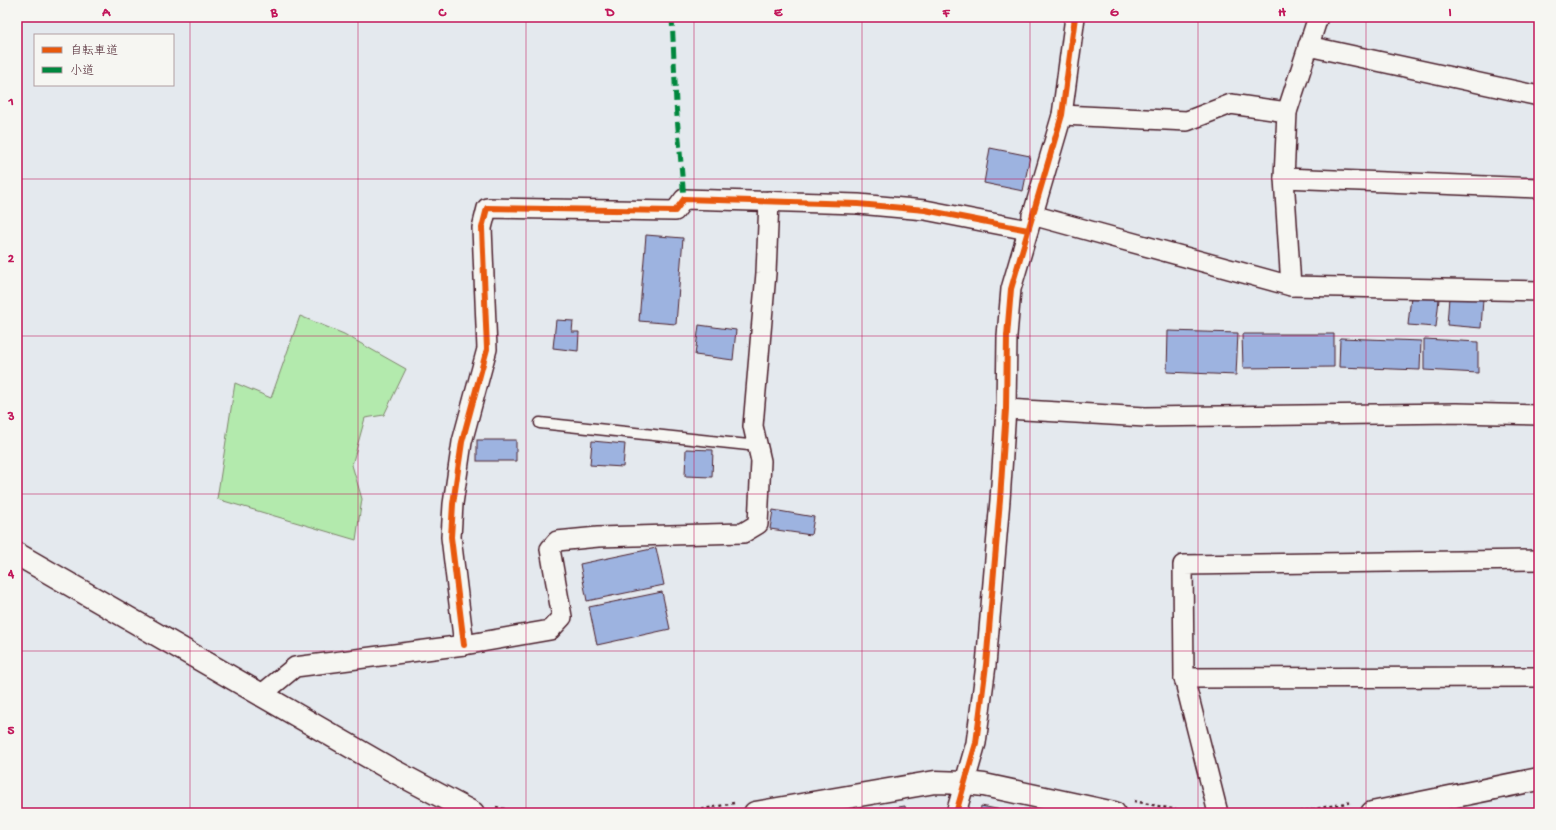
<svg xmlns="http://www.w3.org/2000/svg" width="1556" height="830" font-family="'Gochi Hand','Klee One',sans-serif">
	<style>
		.green { fill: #b3eaad; stroke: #7e846c }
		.building { fill: #9db3e0; stroke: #4a1f2b }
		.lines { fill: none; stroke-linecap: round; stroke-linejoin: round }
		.lane-casing { stroke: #4a1f2b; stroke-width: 13 }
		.street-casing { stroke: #4a1f2b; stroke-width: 22 }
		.secondary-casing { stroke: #4a1f2b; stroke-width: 25 }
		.path { stroke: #4a1f2b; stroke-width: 2.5; stroke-dasharray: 3 3; stroke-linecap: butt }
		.lane { stroke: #f6f6f2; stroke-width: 10 }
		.street { stroke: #f6f6f2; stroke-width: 19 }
		.secondary { stroke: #f6f6f2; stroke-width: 22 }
		.quiet { stroke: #00873e; stroke-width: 5; stroke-dasharray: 10 5; stroke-linecap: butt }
		.cycleway-casing { stroke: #f6f6f2; stroke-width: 8 }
		.cycleway { stroke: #e8590c; stroke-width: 6 }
		.grid { fill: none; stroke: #c2185b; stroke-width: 1; stroke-opacity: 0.55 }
		.neatline { fill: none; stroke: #c2185b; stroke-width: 1.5 }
		.grid-label { font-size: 13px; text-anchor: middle; font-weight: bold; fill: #c2185b }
	</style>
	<rect width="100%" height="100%" fill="#e4e9ee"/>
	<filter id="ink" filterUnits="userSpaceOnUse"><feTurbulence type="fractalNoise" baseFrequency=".025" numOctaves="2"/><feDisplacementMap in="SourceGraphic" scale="8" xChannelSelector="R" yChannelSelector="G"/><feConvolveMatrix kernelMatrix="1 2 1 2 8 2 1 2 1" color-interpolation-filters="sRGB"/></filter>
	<g filter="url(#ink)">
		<polygon class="green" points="300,316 344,334 406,369 384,415 365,418 352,465 362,499 356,540 217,499 235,383 271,398"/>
		<g class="building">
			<polygon points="990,148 1030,156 1023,191 984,183"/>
			<polygon points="646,235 683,238 676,324 639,321"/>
			<polygon points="1411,296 1439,299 1436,327 1408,325"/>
			<polygon points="1449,297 1483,299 1481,328 1447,325"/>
			<polygon points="556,320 573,321 572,332 579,332 578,351 553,348"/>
			<polygon points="699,325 736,330 733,360 695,355"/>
			<polygon points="1168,331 1238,333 1236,375 1167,372"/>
			<polygon points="1242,334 1334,334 1334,367 1243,368"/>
			<polygon points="1340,338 1421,341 1420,370 1339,367"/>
			<polygon points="1424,339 1478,342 1478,373 1424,370"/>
			<rect x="477" y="440" width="39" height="21"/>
			<polygon points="592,441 625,444 623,467 590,465"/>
			<polygon points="686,449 713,450 712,477 685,476"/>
			<polygon points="773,510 814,517 811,535 770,529"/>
			<polygon points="656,548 664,585 587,601 580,564"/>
			<polygon points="662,592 670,629 597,645 589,607"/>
			<polygon points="905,806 906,813 866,813 866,812"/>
			<polygon points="981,806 1017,813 980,813"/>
		</g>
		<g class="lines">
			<g class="lane-casing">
				<polyline id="lane" points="540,423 758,446"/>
			</g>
			<g class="street-casing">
				<g id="street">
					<polyline points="1318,17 1287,112 1284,178 1291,286 1539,291"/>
					<polyline points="1308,46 1539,96"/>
					<polyline points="1062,115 1187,121 1231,104 1287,112"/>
					<polyline points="1284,178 1539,188"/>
					<polyline points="1032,215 1291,286"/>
					<polyline points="1006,409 1145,417 1456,413 1539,415"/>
					<polyline points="464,645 451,537 453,504 462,442 487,349 482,228 487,208 675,211 684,199 858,204 925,210 1028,230"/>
					<polyline points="1184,678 1539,677"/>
					<polyline points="262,694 295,667 464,645 550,630 562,617 550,549 557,541 598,537 743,533 758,524 761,461 753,426 766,273 769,201"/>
					<polyline points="956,813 976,743 986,665 1000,500 1006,409 1007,336 1011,289 1062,115 1075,17"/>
					<polyline points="1218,813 1184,678 1183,565 1539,560"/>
				</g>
			</g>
			<g class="secondary-casing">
				<g id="secondary">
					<polyline points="17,554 390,769 473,813"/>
					<polyline points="755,813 935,782 966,783 984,785 1114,813"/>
					<polyline points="1372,813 1539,779"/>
				</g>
			</g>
			<g class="path">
				<polyline points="1134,801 1191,813"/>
				<polyline points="496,807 520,813"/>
				<polyline points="684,813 734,803"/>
				<polyline points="1294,813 1352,802"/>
			</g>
			<use href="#lane" class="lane"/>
			<use href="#street" class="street"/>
			<use href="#secondary" class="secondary"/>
			<polyline class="quiet" points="672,17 676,104 684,199"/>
			<g class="cycleway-casing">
				<g id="cycleway">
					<polyline points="464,645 451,537 453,504 462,442 487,349 482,228 487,208 675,211 684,199 858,204 925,210 1028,230"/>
					<polyline points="956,813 976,743 986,665 1000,500 1006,409 1007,336 1011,289 1062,115 1075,17"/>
				</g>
			</g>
			<use href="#cycleway" class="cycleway"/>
		</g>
	</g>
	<path class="grid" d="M 190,17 L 190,813M 358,17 L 358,813M 526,17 L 526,813M 694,17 L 694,813M 862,17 L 862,813M 1030,17 L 1030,813M 1198,17 L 1198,813M 1366,17 L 1366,813M 17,179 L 1539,179M 17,336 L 1539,336M 17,494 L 1539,494M 17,651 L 1539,651"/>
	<rect width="1556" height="830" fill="none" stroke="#f6f6f2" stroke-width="44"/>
	<rect x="34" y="34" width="140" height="52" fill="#f6f6f2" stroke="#b1a0a2"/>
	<rect x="42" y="47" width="20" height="6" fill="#e8590c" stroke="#b1a0a2"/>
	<text x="70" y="54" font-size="12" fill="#4a1f2b">自転車道</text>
	<rect x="42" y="67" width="20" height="6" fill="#00873e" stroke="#b1a0a2"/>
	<text x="70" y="74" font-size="12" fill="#4a1f2b">小道</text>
	<rect x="22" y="22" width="1512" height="786" class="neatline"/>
	<g class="grid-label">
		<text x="106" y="16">A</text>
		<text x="274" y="16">B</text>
		<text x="442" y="16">C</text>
		<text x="610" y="16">D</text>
		<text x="778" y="16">E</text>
		<text x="946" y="16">F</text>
		<text x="1114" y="16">G</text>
		<text x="1282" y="16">H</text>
		<text x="1450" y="16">I</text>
		<text x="11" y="105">1</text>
		<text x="11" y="262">2</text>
		<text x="11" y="420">3</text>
		<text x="11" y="577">4</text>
		<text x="11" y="734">5</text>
	</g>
</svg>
